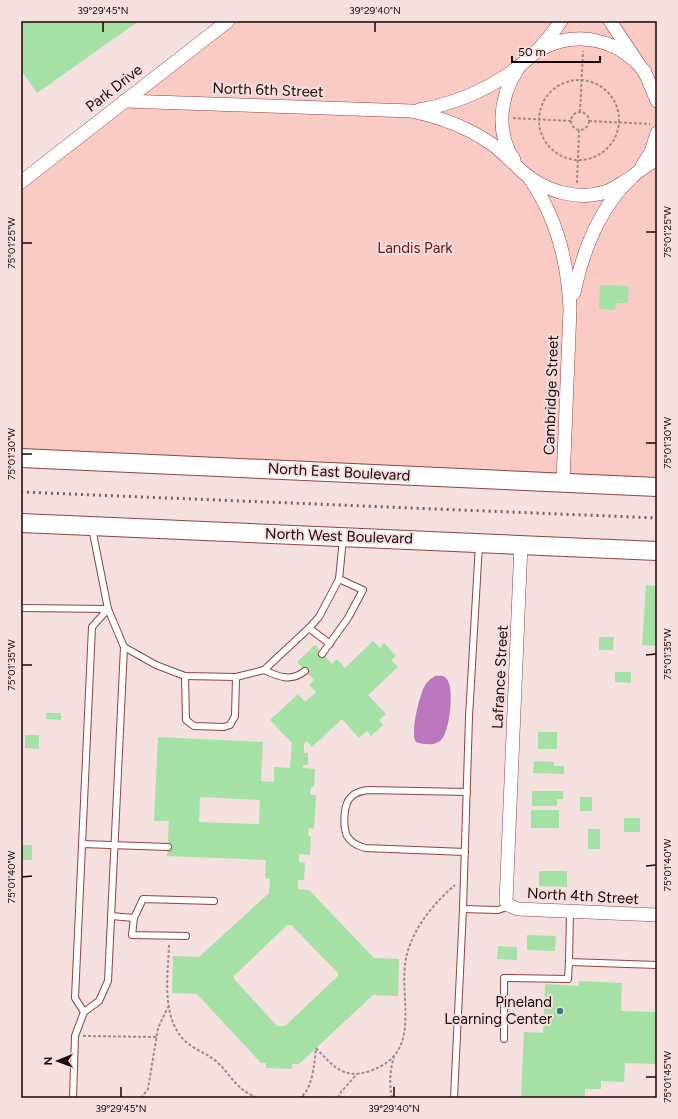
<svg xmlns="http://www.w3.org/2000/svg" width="678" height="1119" font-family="Figtree,sans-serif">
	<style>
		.green { fill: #facac5 }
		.water { fill: #ba77be }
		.building { fill: #a5e1a5; fill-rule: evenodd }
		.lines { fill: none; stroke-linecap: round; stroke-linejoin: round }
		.service-casing { stroke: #8f4440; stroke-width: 8 }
		.minor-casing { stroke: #8f4440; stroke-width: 14 }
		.secondary-casing { stroke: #8f4440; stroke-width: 20 }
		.path { stroke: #a18b8a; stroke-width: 2; stroke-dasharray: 3 2; stroke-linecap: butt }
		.service { stroke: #fff; stroke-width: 6 }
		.minor { stroke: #fff; stroke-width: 13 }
		.secondary { stroke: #fff; stroke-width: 18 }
		.rail { stroke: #775f5f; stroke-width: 3; stroke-dasharray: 2 4; stroke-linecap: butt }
		.ticks { fill: none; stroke: #1e0303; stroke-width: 1.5 }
		.poi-dot { fill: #337b82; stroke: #f3e0df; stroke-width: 1.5 }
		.labels { text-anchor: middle; stroke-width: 4; stroke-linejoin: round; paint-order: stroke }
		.street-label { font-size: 15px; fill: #1e0303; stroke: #f3e0df }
		.park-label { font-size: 15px; fill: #6e1216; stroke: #f3e0df }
		.poi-label { font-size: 15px; fill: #1e0303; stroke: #f3e0df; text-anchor: end }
		.neatline { fill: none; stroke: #1e0303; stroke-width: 1.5 }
		.ticks-label { font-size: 10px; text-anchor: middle; fill: #1e0303 }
	</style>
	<rect width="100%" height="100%" fill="#f3e0df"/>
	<polygon class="green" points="227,21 657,21 657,487 21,458 21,180"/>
	<path class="water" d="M 435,676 C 439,676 443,675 446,678 C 455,687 450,729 442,739 C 436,746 425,745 416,742 C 410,733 419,698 424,687 C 427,682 430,679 435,676 Z"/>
	<g class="building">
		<polygon points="21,21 139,21 37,93 21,70"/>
		<polygon points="600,285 629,286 628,303 616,303 615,310 599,309"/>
		<polygon points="646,585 657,586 657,646 642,645"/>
		<polygon points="599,637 614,637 613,650 599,650"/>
		<path d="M 373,641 L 380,648 L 384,643 L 396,656 L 391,660 L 398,667 L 368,695 L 386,714 L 379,720 L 383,725 L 371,736 L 367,731 L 359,738 L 342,719 L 312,747 L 307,741 L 304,744 L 304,753 L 308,753 L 308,765 L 303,765 L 303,768 L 315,769 L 314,787 L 311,787 L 310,795 L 316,795 L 314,829 L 309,828 L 308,836 L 311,836 L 310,855 L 299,854 L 299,862 L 305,863 L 304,880 L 298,880 L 298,889 L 309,890 L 374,958 L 399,959 L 398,996 L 373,995 L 299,1064 L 292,1064 L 292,1069 L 266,1068 L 266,1063 L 261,1063 L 197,994 L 172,993 L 173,956 L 199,957 L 269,893 L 270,879 L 265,878 L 266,860 L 167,856 L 169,821 L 154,821 L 158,737 L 263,742 L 261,781 L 274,782 L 274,767 L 290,768 L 292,743 L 270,720 L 298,694 L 305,702 L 316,692 L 309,685 L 314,680 L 297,662 L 315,645 L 332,664 L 337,659 L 345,668 ZM 200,797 L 260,800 L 259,824 L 199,822 ZM 287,925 L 291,925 L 338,973 L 338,976 L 285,1026 L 277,1026 L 234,979 L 234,976 Z"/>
		<polygon points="615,672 631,672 631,683 615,682"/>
		<polygon points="46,713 61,713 61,720 46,719"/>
		<rect x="538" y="732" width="19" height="17"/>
		<polygon points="25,735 39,735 39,749 25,748"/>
		<polygon points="534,761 554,762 554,766 564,766 564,774 533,773"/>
		<polygon points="532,791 563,791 563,799 557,799 557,806 532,806"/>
		<rect x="580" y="797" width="12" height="14"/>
		<rect x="531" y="810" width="28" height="18"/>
		<rect x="624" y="818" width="16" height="14"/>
		<rect x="588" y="829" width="12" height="20"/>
		<rect x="21" y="845" width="11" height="15"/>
		<polygon points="539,871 567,871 567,887 539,886"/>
		<polygon points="527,935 556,936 555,951 527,950"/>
		<polygon points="498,946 517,947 517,960 497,959"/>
		<polygon points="579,981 622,983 621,1011 657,1012 657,1064 625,1063 624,1082 601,1081 601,1089 585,1089 585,1098 521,1098 524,1032 543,1033 545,984 579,986"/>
	</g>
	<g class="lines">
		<g class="service-casing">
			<g id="service">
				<polyline points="92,528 108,609 124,647 156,665 185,676 236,677 264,670 309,628 319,617 339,579 343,539"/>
				<polyline points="21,608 108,609"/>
				<polyline points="309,628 330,644"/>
				<polyline points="322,654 348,618 363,590 339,579"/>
				<path d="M 264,670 C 279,677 291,682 305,671"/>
				<polyline points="185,676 186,720 194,726 224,727 230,725 235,716 236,677"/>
				<polyline points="82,844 168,847"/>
				<path d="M 465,852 L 365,848 C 358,846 351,843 347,836 C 343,827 343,804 351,797 C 356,792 361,791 368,790 L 467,792"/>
				<polyline points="463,909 498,910 509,906"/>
				<polyline points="111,916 134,918 143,899 214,901"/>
				<polyline points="134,918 132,935 186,936"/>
				<polyline points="569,962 570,912"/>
				<polyline points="84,1012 99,1001 108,981 124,647"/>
				<polyline points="504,1039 504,978 568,979 569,962 657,965"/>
				<polyline points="73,1098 75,1036 84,1012 75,998 92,627 108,609"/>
				<polyline points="454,1098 463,909 469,717 479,544"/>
			</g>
		</g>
		<g class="minor-casing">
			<g id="minor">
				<polyline points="610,21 646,75 657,101"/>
				<path d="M 541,49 C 578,29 620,40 645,72"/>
				<path d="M 124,101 L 411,111 C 440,117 468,127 493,145 C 507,155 518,170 532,179 C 552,193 581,200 605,192 C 614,189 623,182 632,177"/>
				<path d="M 419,110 C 475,100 529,70 561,21"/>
				<path d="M 514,160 C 495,132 500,95 518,69"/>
				<polyline points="642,166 651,152 657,133"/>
				<path d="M 530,179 C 557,218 568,262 570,309 L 563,482"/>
				<polyline points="21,182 228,21"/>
				<path d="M 574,293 C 583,250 599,208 632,177 C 639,170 649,164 657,159"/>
				<polyline points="521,544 506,901 508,905 518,909 657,915"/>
			</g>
		</g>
		<g class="secondary-casing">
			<g id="secondary">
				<polyline points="21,458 657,487"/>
				<polyline points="21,523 657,551"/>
			</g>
		</g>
		<g class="path">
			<circle cx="579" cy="120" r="40"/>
			<polyline points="580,112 583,51"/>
			<circle cx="580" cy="121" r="9"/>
			<polyline points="513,118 571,121"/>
			<polyline points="589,121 650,124"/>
			<polyline points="577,183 579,130"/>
			<path d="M 169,945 C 168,975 161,1016 184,1040 C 194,1050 207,1053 217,1062 C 233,1077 235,1089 258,1098"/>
			<polyline points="83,1036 156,1037"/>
			<path d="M 316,1048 C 333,1066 343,1080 370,1071 C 426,1052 396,996 407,954 C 414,927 434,903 455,885"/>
			<polyline points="301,1097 336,1098"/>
			<polyline points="141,1098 148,1089 158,1028 168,1007"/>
			<path d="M 298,1098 C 312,1095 315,1060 316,1048"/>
			<polyline points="338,1098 341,1092 357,1074"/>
			<path d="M 392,1098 C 389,1082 390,1071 394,1056"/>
		</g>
		<use href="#service" class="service"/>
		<use href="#minor" class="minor"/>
		<use href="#secondary" class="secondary"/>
		<polyline class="rail" points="21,492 657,518"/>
	</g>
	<path class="ticks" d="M 103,22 L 103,32M 375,22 L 375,32M 646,232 L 656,232M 22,243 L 32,243M 646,443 L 656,443M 22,454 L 32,454M 646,655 L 656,654M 22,665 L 32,665M 646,866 L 656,865M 22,877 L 32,876M 646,1077 L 656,1077M 121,1087 L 121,1097M 394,1087 L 394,1097"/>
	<circle class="poi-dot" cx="560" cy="1011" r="4"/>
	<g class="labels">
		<g class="street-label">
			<text transform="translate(114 88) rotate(-38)" y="5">Park Drive</text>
			<text transform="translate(268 90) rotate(2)" y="5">North 6th Street</text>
			<text transform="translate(551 395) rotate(-88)" y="5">Cambridge Street</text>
			<text transform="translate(339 472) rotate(3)" y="5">North East Boulevard</text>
			<text transform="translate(339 536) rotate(2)" y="5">North West Boulevard</text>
			<text transform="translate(500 677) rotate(-87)" y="5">Lafrance Street</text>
			<text transform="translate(583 896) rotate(3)" y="5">North 4th Street</text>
		</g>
		<g class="park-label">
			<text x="415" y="253">Landis Park</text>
		</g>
		<g class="poi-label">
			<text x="552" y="1007">Pineland<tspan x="552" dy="17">Learning Center</tspan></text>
		</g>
	</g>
	<rect width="678" height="1119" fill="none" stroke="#f3e0df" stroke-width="44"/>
	<g transform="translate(58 1061) rotate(269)" stroke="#f3e0df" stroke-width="3" paint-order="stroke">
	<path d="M0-3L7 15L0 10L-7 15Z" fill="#1e0303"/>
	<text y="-6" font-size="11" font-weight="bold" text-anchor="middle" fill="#1e0303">N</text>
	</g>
	<path d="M512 56v6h88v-6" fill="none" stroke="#1e0303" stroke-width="2"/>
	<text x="518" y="56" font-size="12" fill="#1e0303" stroke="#f3e0df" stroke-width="3" paint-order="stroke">50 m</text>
	<rect x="22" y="22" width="634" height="1075" class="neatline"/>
	<g class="ticks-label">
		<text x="103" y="14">39°29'45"N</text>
		<text x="375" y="14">39°29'40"N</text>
		<text transform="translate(667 232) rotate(-90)" y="4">75°01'25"W</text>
		<text transform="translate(11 243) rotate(-90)" y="4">75°01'25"W</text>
		<text transform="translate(667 443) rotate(-90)" y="4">75°01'30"W</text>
		<text transform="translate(11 454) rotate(-90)" y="4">75°01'30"W</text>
		<text transform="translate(667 654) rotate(-90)" y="4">75°01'35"W</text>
		<text transform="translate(11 665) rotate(-90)" y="4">75°01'35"W</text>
		<text transform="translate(667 865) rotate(-90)" y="4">75°01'40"W</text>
		<text transform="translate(11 877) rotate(-90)" y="4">75°01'40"W</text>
		<text transform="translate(667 1077) rotate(-90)" y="4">75°01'45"W</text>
		<text x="121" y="1112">39°29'45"N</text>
		<text x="394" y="1112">39°29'40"N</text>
	</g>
</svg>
